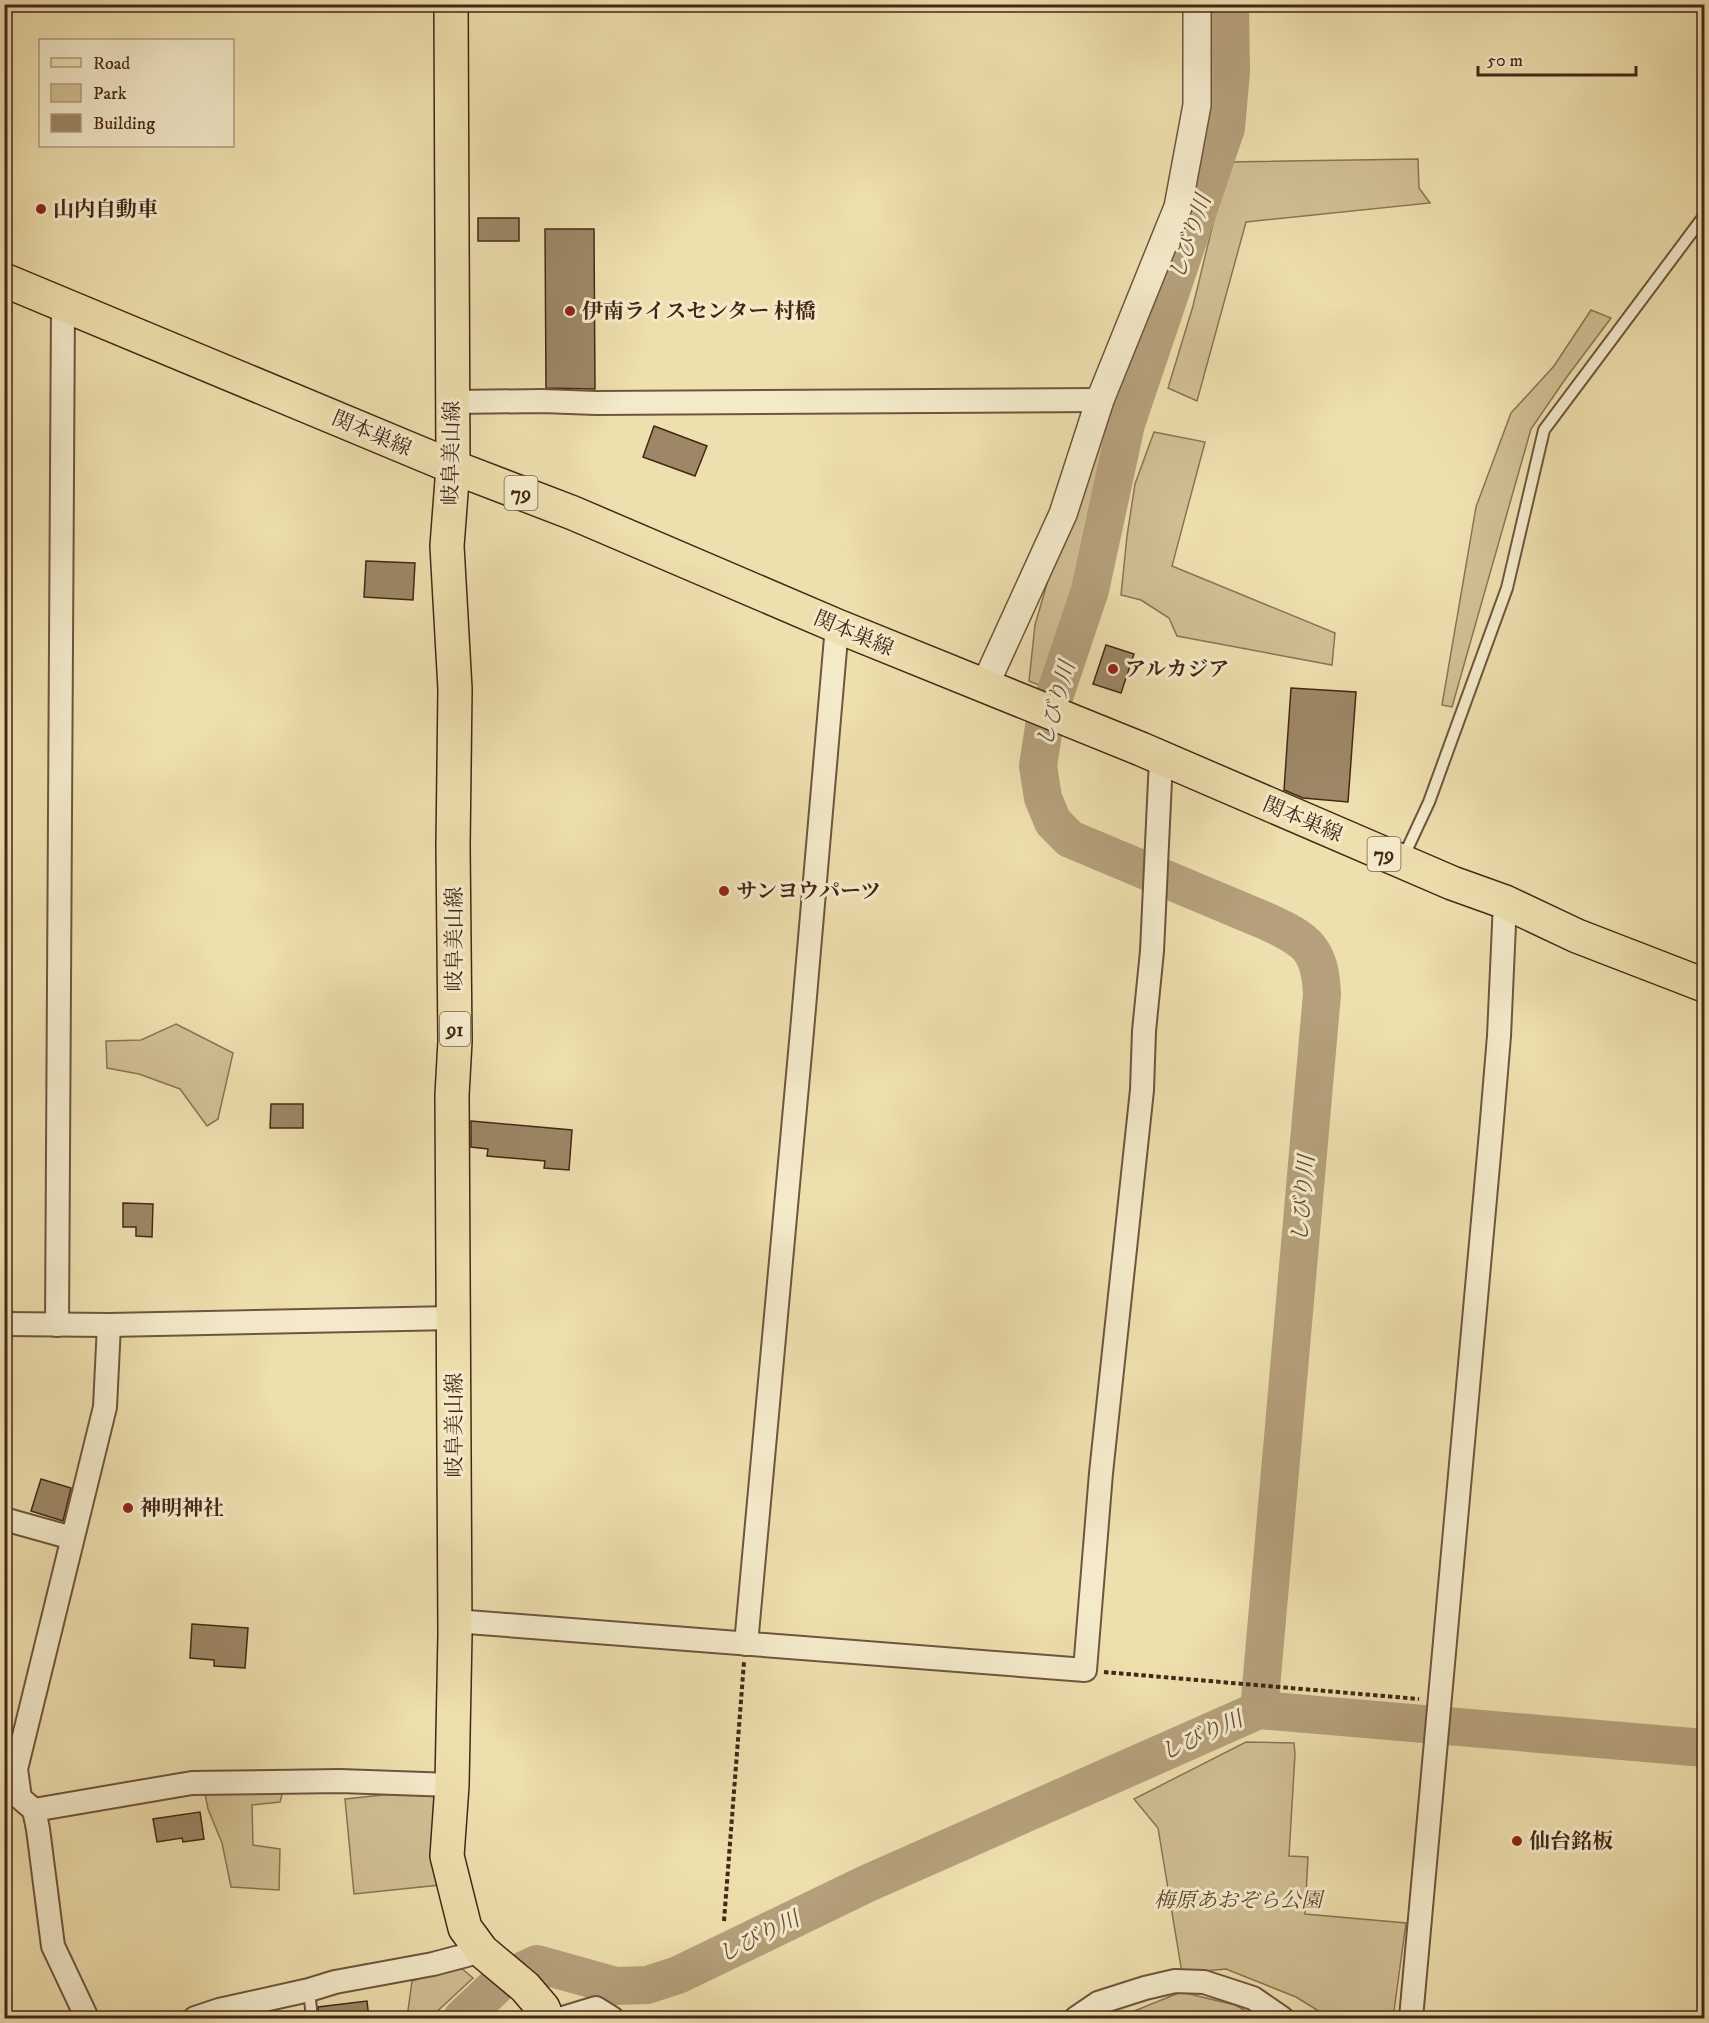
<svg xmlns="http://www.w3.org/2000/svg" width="1709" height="2023" font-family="'IM FELL DW Pica','Noto Serif JP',serif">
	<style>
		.green { fill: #d1c094; stroke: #8b7456; stroke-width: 1.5 }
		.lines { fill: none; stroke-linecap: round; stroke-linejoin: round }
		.river { stroke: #b5a07b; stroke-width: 38 }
		.building { fill: #9d8766; stroke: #452717; stroke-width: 1.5 }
		.service-casing { stroke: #6f553d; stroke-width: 14 }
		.minor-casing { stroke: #6f553d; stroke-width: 26 }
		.tertiary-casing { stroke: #6f553d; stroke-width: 30 }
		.primary-casing { stroke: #452717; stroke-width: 36 }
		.path { stroke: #452717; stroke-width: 4; stroke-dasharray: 4.5 3; stroke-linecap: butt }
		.service { stroke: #f4eaca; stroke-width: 10 }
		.minor { stroke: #f4eaca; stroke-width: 22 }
		.tertiary { stroke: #f4eaca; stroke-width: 27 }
		.primary { stroke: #eedfae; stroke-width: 33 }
		.poi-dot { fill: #8f2418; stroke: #f4eaca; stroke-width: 2 }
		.labels { text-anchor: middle; stroke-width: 6; stroke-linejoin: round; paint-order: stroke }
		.shield { fill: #f4eaca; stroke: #7a624d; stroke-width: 1.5 }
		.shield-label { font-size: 20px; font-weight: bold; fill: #452717 }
		.poi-label { font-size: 21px; font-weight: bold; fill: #452717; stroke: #f4eaca; text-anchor: start }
		.street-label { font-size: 21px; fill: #452717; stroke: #f4eaca }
		.park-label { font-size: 21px; font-style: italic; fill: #614630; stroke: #f4eaca }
		.water-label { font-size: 22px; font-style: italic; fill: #674b35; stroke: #f4eaca }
	</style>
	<rect width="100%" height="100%" fill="#eedfae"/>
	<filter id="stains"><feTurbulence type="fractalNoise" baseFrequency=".00333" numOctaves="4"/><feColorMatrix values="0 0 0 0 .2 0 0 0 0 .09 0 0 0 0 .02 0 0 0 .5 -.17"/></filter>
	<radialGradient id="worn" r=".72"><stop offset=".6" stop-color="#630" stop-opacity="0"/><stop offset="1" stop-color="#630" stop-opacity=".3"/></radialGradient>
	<g class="green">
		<polygon points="1418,159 1419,188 1430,203 1246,222 1197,401 1168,388 1193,306 1228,162"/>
		<polygon points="1591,310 1611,318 1566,378 1531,429 1452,707 1442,705 1476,507 1511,413 1554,366"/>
		<polygon points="1108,417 1117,418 1051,690 1029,681 1035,625 1057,549"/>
		<polygon points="1154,432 1205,442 1172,566 1335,633 1332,665 1177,636 1169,618 1141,600 1121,595 1127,536 1135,484"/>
		<polygon points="176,1024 233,1053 218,1119 207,1126 180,1089 139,1074 107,1068 106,1041 141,1040"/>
		<polygon points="1246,1742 1294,1743 1295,1754 1289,1856 1308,1857 1305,1914 1406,1923 1393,2018 1330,2018 1296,1997 1226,1969 1182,1973 1158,1828 1134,1799"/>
		<polygon points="439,1789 440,1885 354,1894 345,1799"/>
		<polygon points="283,1791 280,1802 252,1805 253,1845 280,1849 279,1890 231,1887 222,1843 208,1809 205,1794"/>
		<polygon points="460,1967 473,1978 430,2018 407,2018 412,1981"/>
		<polygon points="1181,1992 1235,2005 1259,2018 1117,2018"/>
	</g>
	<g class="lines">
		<g class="river">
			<path d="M 1230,4 L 1231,72 L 1226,128 L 1126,424 L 1090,590 L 1044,727 L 1038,766 L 1043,798 L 1053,822 L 1070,839 L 1268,922 C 1307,940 1320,949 1322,994 L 1259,1710"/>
			<polyline points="462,2018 501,1981 537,1964 616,1986 647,1985 678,1975 866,1884 1259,1710 1704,1748"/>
		</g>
	</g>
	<g class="building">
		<rect x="478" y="218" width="41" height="23"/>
		<polygon points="545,229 594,229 595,389 546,388"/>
		<polygon points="654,426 707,446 695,476 643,457"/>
		<polygon points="366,561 415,563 413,600 364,597"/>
		<polygon points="1106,645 1134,654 1121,693 1093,684"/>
		<polygon points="1291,688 1356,692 1348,802 1303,798 1284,790"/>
		<polygon points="271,1104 303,1104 303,1128 270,1128"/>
		<polygon points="471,1121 572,1130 569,1170 544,1168 545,1161 487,1156 488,1149 471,1147"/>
		<polygon points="123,1203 153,1204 152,1237 136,1236 136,1227 123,1227"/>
		<polygon points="41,1479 71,1488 63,1521 31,1511"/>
		<polygon points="192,1624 248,1628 245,1668 214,1666 214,1660 190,1658"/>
		<polygon points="200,1812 204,1839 183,1842 182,1838 157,1842 153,1819"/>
		<polygon points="367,2001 369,2019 319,2019 318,2007"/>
	</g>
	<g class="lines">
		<g class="service-casing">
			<g id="service">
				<polyline points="1403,858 1429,802 1507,588 1544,430 1704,216"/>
				<polyline points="309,1990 312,2018"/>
			</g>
		</g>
		<g class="minor-casing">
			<g id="minor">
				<polyline points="453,402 542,401 596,403 1100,400"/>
				<polyline points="4,1324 109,1325 454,1318"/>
				<polyline points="57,1325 63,304"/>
				<polyline points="4,1519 72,1538"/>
				<polyline points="455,1621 1085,1670 1101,1473 1142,1090 1144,1031 1152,951 1161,759"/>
				<polyline points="746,1644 802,1031 837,626"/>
				<polyline points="34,1810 192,1783 340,1781 452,1785"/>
				<polyline points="87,2018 53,1946 38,1829 34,1810 20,1798 16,1769 105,1407 109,1325"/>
				<polyline points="195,2018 219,2010 309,1990 335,1982 433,1964 482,1951"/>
				<polyline points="563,2018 596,2008 612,2018"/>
				<polyline points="1076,2018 1098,2003 1145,1988 1175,1981 1204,1982 1253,1998 1282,2018"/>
				<polyline points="1411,2018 1491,1132 1499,1036 1505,902"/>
			</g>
		</g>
		<g class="tertiary-casing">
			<polyline id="tertiary" points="984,687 1063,514 1100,400 1178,207 1197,105 1197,4"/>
		</g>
		<g class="primary-casing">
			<g id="primary">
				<polyline points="451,4 453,467 447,546 455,689 453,846 455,1041 452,1095 455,1634 452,1785 447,1856 465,1928 482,1951 525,1987 543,2008 547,2018"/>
				<polyline points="4,280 453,467 573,513 837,626 1141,749 1452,883 1505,902 1577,936 1704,985"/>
			</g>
		</g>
		<g class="path">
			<polyline points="1104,1672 1419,1699"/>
			<polyline points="724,1921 744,1662"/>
		</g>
		<use href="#service" class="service"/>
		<use href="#minor" class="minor"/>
		<use href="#tertiary" class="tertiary"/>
		<use href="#primary" class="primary"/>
	</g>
	<g class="poi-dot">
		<circle cx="41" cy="209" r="6"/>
		<circle cx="570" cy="311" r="6"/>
		<circle cx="1113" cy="669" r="6"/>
		<circle cx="724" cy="891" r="6"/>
		<circle cx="128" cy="1508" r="6"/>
		<circle cx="1517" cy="1841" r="6"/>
	</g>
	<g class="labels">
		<g class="shield">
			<rect x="504.5" y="476" width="33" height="34" rx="4.5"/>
			<rect x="1367.5" y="837" width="33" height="34" rx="4.5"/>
			<rect x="440" y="1012" width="30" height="34" rx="4.5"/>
		</g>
		<g class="shield-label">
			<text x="521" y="500">79</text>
			<text x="1384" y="861">79</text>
			<text x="455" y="1036">91</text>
		</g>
		<g class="poi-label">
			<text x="53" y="216">山内自動車</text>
			<text x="582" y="318">伊南ライスセンター 村橋</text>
			<text x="1125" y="676">アルカジア</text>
			<text x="736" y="898">サンヨウパーツ</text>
			<text x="140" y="1515">神明神社</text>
			<text x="1529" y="1848">仙台銘板</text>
		</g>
		<g class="street-label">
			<text transform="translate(372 433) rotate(23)" y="7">関本巣線</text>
			<text transform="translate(451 453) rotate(-89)" y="7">岐阜美山線</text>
			<text transform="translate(854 633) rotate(23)" y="7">関本巣線</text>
			<text transform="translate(1303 819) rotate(23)" y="7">関本巣線</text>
			<text transform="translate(454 939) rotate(-90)" y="7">岐阜美山線</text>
			<text transform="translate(454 1425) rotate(-90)" y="7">岐阜美山線</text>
		</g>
		<g class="park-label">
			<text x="1238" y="1907">梅原あおぞら公園</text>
		</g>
		<g class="water-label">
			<text transform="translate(1189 237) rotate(-71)" y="8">しびり川</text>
			<text transform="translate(1055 704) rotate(-74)" y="8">しびり川</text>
			<text transform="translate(1302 1199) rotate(-85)" y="8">しびり川</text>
			<text transform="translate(1201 1735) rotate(-24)" y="8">しびり川</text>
			<text transform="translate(758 1936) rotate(-26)" y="8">しびり川</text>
		</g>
	</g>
	<rect width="1709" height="2023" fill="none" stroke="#eedfae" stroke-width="24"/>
	<rect x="6" y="6" width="1697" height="2011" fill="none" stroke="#452717" stroke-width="3"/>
	<rect x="12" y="12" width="1685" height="1999" fill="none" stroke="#452717" stroke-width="1.5"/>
	<rect x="39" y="39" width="195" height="108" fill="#f4eaca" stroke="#ae9c82" stroke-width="1.5"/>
	<rect x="51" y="58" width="30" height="9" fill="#eedfae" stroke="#ae9c82" stroke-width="1.5"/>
	<text x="93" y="69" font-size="18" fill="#452717">Road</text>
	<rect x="51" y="84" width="30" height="18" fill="#d1c094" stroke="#ae9c82" stroke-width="1.5"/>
	<text x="93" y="99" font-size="18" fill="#452717">Park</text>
	<rect x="51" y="114" width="30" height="18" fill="#9d8766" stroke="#ae9c82" stroke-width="1.5"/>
	<text x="93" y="129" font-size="18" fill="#452717">Building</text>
	<path d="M1478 66v9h158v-9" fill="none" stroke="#452717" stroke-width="3"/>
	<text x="1487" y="66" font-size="18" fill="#452717" stroke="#f4eaca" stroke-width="4.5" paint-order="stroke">50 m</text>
	<rect width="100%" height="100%" filter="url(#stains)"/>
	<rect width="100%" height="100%" fill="url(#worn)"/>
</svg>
